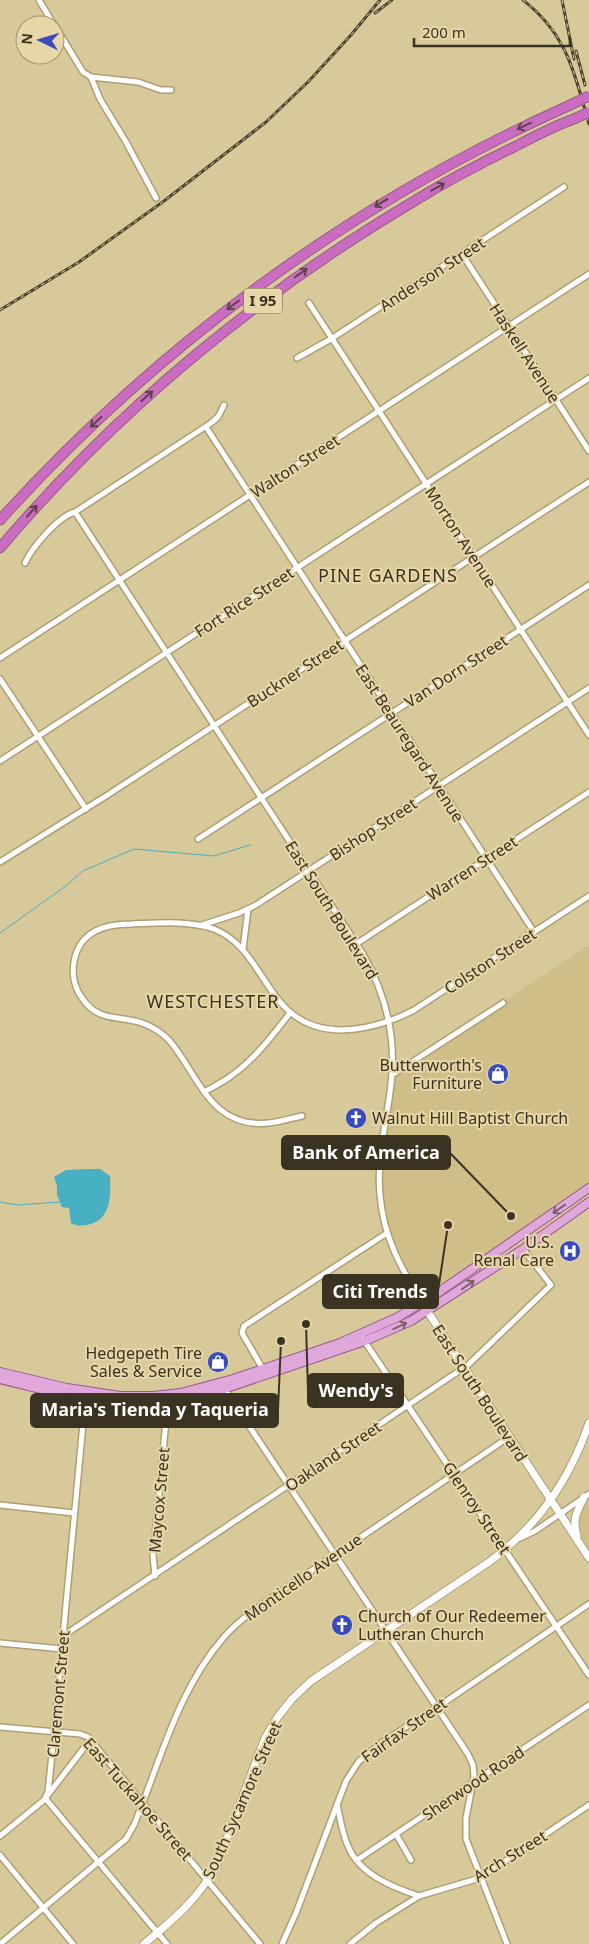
<svg xmlns="http://www.w3.org/2000/svg" width="589" height="1944" font-family="'Noto Sans',sans-serif">
	<style>
		.built { fill: #d0be89 }
		.water { fill: #48b0c3 }
		.lines { fill: none; stroke-linecap: round; stroke-linejoin: round }
		.stream { stroke: #48b0c3; stroke-width: 1 }
		.street-casing { stroke: #ae9f73; stroke-width: 8 }
		.secondary-casing { stroke: #ae9f73; stroke-width: 9 }
		.primary-casing { stroke: #985989; stroke-width: 10 }
		.highway-casing { stroke: #985989; stroke-width: 11 }
		.street { stroke: #fff; stroke-width: 5 }
		.secondary { stroke: #fff; stroke-width: 7 }
		.primary { stroke: #dfa7da; stroke-width: 8 }
		.highway { stroke: #ca6dc1; stroke-width: 9 }
		.rail-casing { stroke: #4c442f; stroke-width: 3 }
		.rail { stroke: #e6d6a8; stroke-width: 1; stroke-dasharray: 4; stroke-linecap: butt }
		.highway-bridge-casing { stroke: #985989; stroke-width: 11; stroke-linecap: butt }
		.highway-bridge { stroke: #ca6dc1; stroke-width: 9 }
		.oneway { stroke: #5e4249 }
		.oneway2 { stroke: #7c616b }
		.labels { text-anchor: middle; stroke-width: 4; stroke-linejoin: round; paint-order: stroke }
		.shield { fill: #e6d6a8; stroke: #6e644a; stroke-width: 1 }
		.shield-label { font-size: 15px; font-weight: bold; fill: #3a3321 }
		.street-label { font-size: 16px; fill: #3a3321; stroke: #e6d6a8 }
		.poi-label { font-size: 16px; fill: #3a3321; stroke: #e6d6a8; text-anchor: end }
		.neighbourhood-label { font-size: 18px; letter-spacing: 1px; fill: #3a3321; stroke: #e6d6a8 }
		.leader { fill: none; stroke: #3a3321; stroke-width: 2 }
		.callout-dot { fill: #3a3321; stroke: #e6d6a8; stroke-width: 2 }
		.callout { fill: #3a3321; stroke: #3a3321; stroke-width: 2 }
		.callout-label { font-size: 18px; text-anchor: middle; font-weight: bold; fill: #fff }
	</style>
	<rect width="100%" height="100%" fill="#d8c99b"/>
	<g class="built">
		<polygon points="589,945 589,1188 422,1303 395,1255 382,1213 381,1150 392,1075"/>
		<polygon points="589,1498 589,1550 582,1539 578,1523 579,1513"/>
	</g>
	<path class="water" d="M 88,1169 L 100,1169 L 110,1176 C 111,1196 111,1222 86,1225 C 80,1226 76,1226 71,1223 L 69,1208 L 62,1207 L 57,1195 L 57,1186 L 54,1177 L 66,1170 Z"/>
	<g class="lines">
		<g class="stream">
			<polyline points="0,933 63,888 83,871 134,849 214,856 250,845"/>
			<polyline points="0,1202 17,1205 60,1202"/>
		</g>
		<g class="street-casing">
			<g id="street">
				<polyline points="39,0 54,25"/>
				<polyline points="55,26 83,72 91,77 100,99 126,142 156,198"/>
				<polyline points="91,77 138,82 161,90 171,90"/>
				<polyline points="462,254 589,451"/>
				<polyline points="309,303 589,735"/>
				<polyline points="297,358 331,339 564,187"/>
				<polyline points="206,427 534,932"/>
				<path d="M 75,512 L 363,954 C 384,991 395,1031 392,1074 C 389,1114 376,1154 380,1195 C 383,1236 401,1268 422,1303"/>
				<path d="M 25,563 C 32,547 59,516 75,512 L 211,423 L 218,417 L 224,405"/>
				<polyline points="0,658 589,274"/>
				<polyline points="0,679 86,809"/>
				<polyline points="0,761 589,378"/>
				<polyline points="198,839 589,585"/>
				<polyline points="0,862 106,796 589,482"/>
				<polyline points="202,925 239,913 256,905 589,688"/>
				<polyline points="356,944 589,792"/>
				<polyline points="243,949 248,909"/>
				<polyline points="392,1075 503,1003"/>
				<path d="M 204,1092 C 213,1087 223,1082 231,1076 C 255,1059 272,1036 290,1013"/>
				<path d="M 302,1116 C 291,1118 280,1122 269,1123 C 213,1129 200,1080 173,1045 C 164,1033 149,1024 135,1021 C 113,1016 97,1020 82,998 C 72,984 71,967 77,951 C 86,929 110,924 131,924 C 157,923 189,920 214,929 C 262,948 264,1010 315,1026 C 346,1036 386,1025 414,1010 L 589,896"/>
				<polyline points="363,1339 589,1675"/>
				<polyline points="264,1371 242,1333 244,1326 387,1233"/>
				<polyline points="223,1387 468,1754 473,1765 474,1776 466,1818 466,1839 507,1944"/>
				<polyline points="86,1392 51,1764 48,1792 45,1798 167,1944"/>
				<polyline points="0,1505 74,1513"/>
				<polyline points="520,1538 535,1531 589,1494"/>
				<polyline points="155,1576 153,1555 168,1400"/>
				<polyline points="63,1636 468,1365 551,1285 523,1249"/>
				<polyline points="0,1643 62,1649"/>
				<polyline points="0,1727 80,1734 88,1737 260,1944"/>
				<path d="M 337,1804 C 340,1818 342,1833 348,1846 C 359,1874 392,1887 419,1896"/>
				<polyline points="396,1834 411,1860"/>
				<polyline points="0,1836 44,1800 90,1740"/>
				<polyline points="0,1855 73,1944"/>
				<polyline points="357,1860 589,1705"/>
				<path d="M 0,1944 L 126,1839 L 134,1825 C 161,1760 177,1691 224,1637 C 238,1621 256,1609 274,1596 L 509,1437"/>
				<polyline points="282,1944 296,1913 346,1781 359,1761 384,1741 448,1700 589,1604"/>
				<polyline points="350,1944 376,1923 419,1896 480,1878 589,1805"/>
			</g>
		</g>
		<g class="secondary-casing">
			<g id="secondary">
				<polyline points="422,1303 589,1558"/>
				<path d="M 577,1536 C 572,1517 577,1513 584,1497"/>
				<path d="M 144,1944 C 175,1918 199,1899 218,1862 L 265,1738 L 277,1718 L 292,1699 L 311,1681 L 489,1562 C 537,1527 570,1479 589,1423"/>
			</g>
		</g>
		<g class="primary-casing">
			<g id="primary">
				<polyline points="0,1372 67,1388 120,1396 153,1396 181,1393 233,1379 340,1343 398,1317 439,1292 589,1188"/>
				<polyline points="0,1379 77,1398 112,1403 171,1401 224,1389 365,1341 411,1321 523,1249 589,1202"/>
			</g>
		</g>
		<g class="highway-casing">
			<g id="highway">
				<path d="M 0,520 C 159,344 352,203 568,106"/>
				<path d="M 0,548 C 118,409 259,293 416,200 C 447,181 479,164 512,148 C 532,138 553,126 574,119"/>
			</g>
		</g>
		<use href="#street" class="street"/>
		<use href="#secondary" class="secondary"/>
		<use href="#primary" class="primary"/>
		<use href="#highway" class="highway"/>
		<g class="rail-casing">
			<g id="rail">
				<path d="M 523,0 C 568,35 574,73 589,124"/>
				<polyline points="562,0 574,59"/>
				<polyline points="375,13 392,0"/>
				<polyline points="576,51 585,85"/>
				<polyline points="0,310 79,262 164,201 266,122 308,82 351,35 380,0"/>
			</g>
		</g>
		<use href="#rail" class="rail"/>
		<g class="highway-bridge-casing">
			<g id="highway-bridge">
				<polyline points="568,106 589,96"/>
				<polyline points="574,119 589,112"/>
			</g>
		</g>
		<use href="#highway-bridge" class="highway-bridge"/>
	</g>
	<defs><path id="oneway-shaft" d="M-6 0H5M1.5-3L5.5 0L1.5 3" fill="none" stroke-width="1.6" stroke-linecap="round" stroke-linejoin="round" transform="scale(1.25)"/></defs>
	<g class="oneway">
		<use href="#oneway-shaft" transform="translate(524 126) rotate(155)"/>
		<use href="#oneway-shaft" transform="translate(438 187) rotate(-29)"/>
		<use href="#oneway-shaft" transform="translate(381 203) rotate(149)"/>
		<use href="#oneway-shaft" transform="translate(301 273) rotate(-35)"/>
		<use href="#oneway-shaft" transform="translate(233 305) rotate(143)"/>
		<use href="#oneway-shaft" transform="translate(147 396) rotate(-42)"/>
		<use href="#oneway-shaft" transform="translate(96 422) rotate(137)"/>
		<use href="#oneway-shaft" transform="translate(32 511) rotate(-49)"/>
	</g>
	<g class="oneway2">
		<use href="#oneway-shaft" transform="translate(559 1209) rotate(144)"/>
		<use href="#oneway-shaft" transform="translate(468 1285) rotate(-35)"/>
		<use href="#oneway-shaft" transform="translate(400 1326) rotate(-25)"/>
	</g>
	<defs>
		<g id="shop-disc" transform="scale(1.125)"><circle r="9.5" fill="#3a4bbe" stroke="#e6d6a8"/><path d="M-5-2.5h2.3a2.7 3.5 0 0 1 5.4 0H5L5.5 6h-11ZM-1.5-2.5h3a1.5 2.3 0 0 0-3 0Z" fill="#fff"/></g>
		<g id="church-disc" transform="scale(1.125)"><circle r="9.5" fill="#3a4bbe" stroke="#e6d6a8"/><path d="M-1.2-6h2.4v3.5h3.3v2.4h-3.3V6h-2.4V-.1h-3.3v-2.4h3.3Z" fill="#fff"/></g>
		<g id="hospital-disc" transform="scale(1.125)"><circle r="9.5" fill="#3a4bbe" stroke="#e6d6a8"/><path d="M-5-5h3v3.5h4V-5h3V5h-3V1.5h-4V5h-3Z" fill="#fff"/></g>
	</defs>
	<g fill-rule="evenodd">
		<use href="#shop-disc" x="498" y="1074"/>
		<use href="#church-disc" x="356" y="1118"/>
		<use href="#hospital-disc" x="570" y="1251"/>
		<use href="#shop-disc" x="218" y="1362"/>
		<use href="#church-disc" x="342" y="1625"/>
	</g>
	<g class="labels">
		<rect class="shield" x="244" y="288.5" width="38" height="25" rx="4"/>
		<g class="shield-label">
			<text x="263" y="306">I 95</text>
		</g>
		<g class="street-label">
			<text transform="translate(432 274) rotate(-33)" y="6">Anderson Street</text>
			<text transform="translate(525 353) rotate(57)" y="6">Haskell Avenue</text>
			<text transform="translate(295 466) rotate(-33)" y="6">Walton Street</text>
			<text transform="translate(461 537) rotate(57)" y="6">Morton Avenue</text>
			<text transform="translate(244 602) rotate(-33)" y="6">Fort Rice Street</text>
			<text transform="translate(456 671) rotate(-33)" y="6">Van Dorn Street</text>
			<text transform="translate(295 673) rotate(-33)" y="6">Buckner Street</text>
			<text transform="translate(410 743) rotate(57)" y="6">East Beauregard Avenue</text>
			<text transform="translate(373 829) rotate(-33)" y="6">Bishop Street</text>
			<text transform="translate(472 868) rotate(-33)" y="6">Warren Street</text>
			<text transform="translate(332 910) rotate(58)" y="6">East South Boulevard</text>
			<text transform="translate(490 961) rotate(-33)" y="6">Colston Street</text>
			<text transform="translate(480 1393) rotate(57)" y="6">East South Boulevard</text>
			<text transform="translate(333 1456) rotate(-34)" y="6">Oakland Street</text>
			<text transform="translate(159 1500) rotate(-85)" y="6">Maycox Street</text>
			<text transform="translate(477 1508) rotate(56)" y="6">Glenroy Street</text>
			<text transform="translate(303 1577) rotate(-35)" y="6">Monticello Avenue</text>
			<text transform="translate(58 1694) rotate(-85)" y="6">Claremont Street</text>
			<text transform="translate(404 1730) rotate(-35)" y="6">Fairfax Street</text>
			<text transform="translate(473 1783) rotate(-34)" y="6">Sherwood Road</text>
			<text transform="translate(138 1799) rotate(49)" y="6">East Tuckahoe Street</text>
			<text transform="translate(242 1800) rotate(-66)" y="6">South Sycamore Street</text>
			<text transform="translate(510 1856) rotate(-32)" y="6">Arch Street</text>
		</g>
		<g class="poi-label">
			<text x="482" y="1071">Butterworth's<tspan x="482" dy="18">Furniture</tspan></text>
			<text x="372" y="1124" text-anchor="start">Walnut Hill Baptist Church</text>
			<text x="554" y="1248">U.S.<tspan x="554" dy="18">Renal Care</tspan></text>
			<text x="202" y="1359">Hedgepeth Tire<tspan x="202" dy="18">Sales &amp; Service</tspan></text>
			<text x="358" y="1622" text-anchor="start">Church of Our Redeemer<tspan x="358" dy="18">Lutheran Church</tspan></text>
		</g>
		<g class="neighbourhood-label">
			<text x="388" y="582">PINE GARDENS</text>
			<text x="213" y="1008">WESTCHESTER</text>
		</g>
	</g>
	<path class="leader" d="M511 1216L450 1153M448 1225L438 1291M306 1324L308 1391M281 1341L278 1410"/>
	<g class="callout-dot">
		<circle cx="511" cy="1216" r="5"/>
		<circle cx="448" cy="1225" r="5"/>
		<circle cx="306" cy="1324" r="5"/>
		<circle cx="281" cy="1341" r="5"/>
	</g>
	<g class="callout">
		<rect x="282" y="1136" width="168" height="33" rx="5"/>
		<rect x="323" y="1275" width="115" height="33" rx="5"/>
		<rect x="308" y="1374" width="95" height="33" rx="5"/>
		<rect x="31" y="1394" width="247" height="33" rx="5"/>
	</g>
	<g class="callout-label">
		<text x="366" y="1159">Bank of America</text>
		<text x="380" y="1298">Citi Trends</text>
		<text x="356" y="1397">Wendy's</text>
		<text x="155" y="1416">Maria's Tienda y Taqueria</text>
	</g>
	<g transform="translate(40 40) rotate(275)"><circle r="24" fill="#e6d6a8" stroke="#a19572"/>
	<path d="M0-4L9 19L0 12L-9 19Z" fill="#3a4bbe"/>
	<text y="-8" font-size="14" font-weight="bold" text-anchor="middle" fill="#3a3321">N</text>
	</g>
	<path d="M414 38v8h156v-8" fill="none" stroke="#3a3321" stroke-width="2.5"/>
	<text x="422" y="38" font-size="15" fill="#3a3321" stroke="#e6d6a8" stroke-width="4" paint-order="stroke">200 m</text>
</svg>
